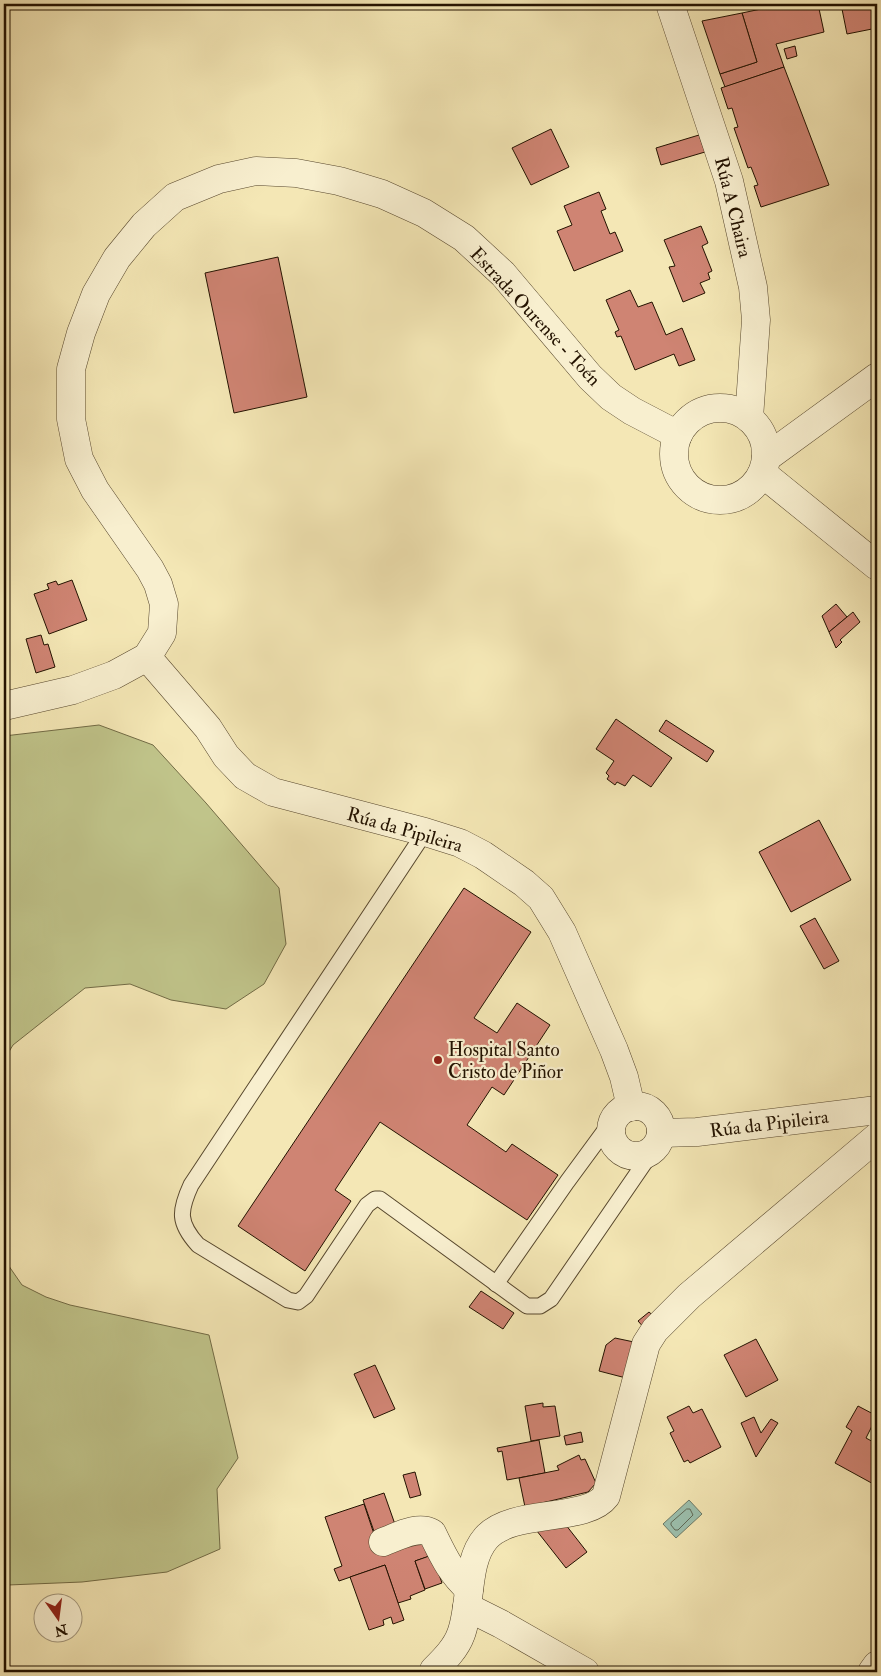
<svg xmlns="http://www.w3.org/2000/svg" width="881" height="1676" font-family="'IM FELL Double Pica',serif">
	<style>
		.green { fill: #c0c48a; stroke: #726b45 }
		.water { fill: #9cc0ae; stroke: #6c7a68 }
		.lines { fill: none; stroke-linecap: round; stroke-linejoin: round }
		.shore { stroke: #606957; stroke-width: 1 }
		.building { fill: #cf8473; stroke: #231200 }
		.service-casing { stroke: #57472d; stroke-width: 17 }
		.minor-casing { stroke: #57472d; stroke-width: 29 }
		.tertiary-casing { stroke: #57472d; stroke-width: 29 }
		.service { stroke: #f8efcf; stroke-width: 15 }
		.minor { stroke: #f8efcf; stroke-width: 28 }
		.tertiary { stroke: #f8efcf; stroke-width: 28 }
		.poi-dot { fill: #8f2418; stroke: #f8efcf; stroke-width: 2 }
		.labels { text-anchor: middle; stroke-width: 4.5; stroke-linejoin: round; paint-order: stroke }
		.street-label { font-size: 19px; fill: #231200; stroke: #f8efcf }
		.poi-label { font-size: 19px; fill: #231200; stroke: #f8efcf; text-anchor: start }
	</style>
	<rect width="100%" height="100%" fill="#f4e7b5"/>
	<filter id="stains"><feTurbulence type="fractalNoise" baseFrequency=".004" numOctaves="4"/><feColorMatrix values="0 0 0 0 .2 0 0 0 0 .09 0 0 0 0 .02 0 0 0 .5 -.17"/></filter>
	<radialGradient id="worn" r=".72"><stop offset=".6" stop-color="#630" stop-opacity="0"/><stop offset="1" stop-color="#630" stop-opacity=".3"/></radialGradient>
	<g class="green">
		<polygon points="99,725 153,745 206,803 279,888 286,944 264,984 226,1009 171,1000 130,984 85,988 13,1045 4,1060 4,736"/>
		<polygon points="4,1259 22,1285 46,1297 70,1305 209,1335 238,1458 217,1489 220,1549 167,1572 82,1582 8,1585 4,1591"/>
	</g>
	<polygon class="water" points="689,1500 702,1514 676,1538 663,1524"/>
	<g class="lines">
		<polygon class="shore" points="687,1509 690,1509 693,1515 678,1530 675,1530 671,1525 671,1523"/>
	</g>
	<g class="building">
		<polygon points="785,4 818,4 824,32 776,44 784,67 725,87 720,74 757,62 742,13"/>
		<polygon points="841,4 877,4 877,28 847,34"/>
		<polygon points="742,13 757,62 720,74 702,21"/>
		<polygon points="795,46 797,56 787,59 784,49"/>
		<polygon points="784,67 829,185 761,207 754,186 758,185 751,167 748,168 734,128 738,127 732,108 728,109 721,88"/>
		<polygon points="551,129 569,167 531,185 512,148"/>
		<polygon points="699,135 705,152 661,165 656,148"/>
		<polygon points="599,192 606,209 601,211 610,234 615,232 623,251 574,271 557,231 572,225 564,206"/>
		<polygon points="701,226 708,243 702,246 712,271 708,273 710,279 700,283 705,293 683,302 669,267 675,266 664,240"/>
		<polygon points="278,257 307,397 234,413 205,273"/>
		<polygon points="630,290 638,307 652,302 666,335 682,328 695,360 679,366 674,354 635,370 621,336 617,337 615,332 619,330 606,300"/>
		<polygon points="72,580 87,620 49,634 34,594 49,589 47,584 56,581 58,585"/>
		<polygon points="836,604 847,617 829,632 822,616"/>
		<polygon points="853,612 860,622 840,640 842,642 836,648 829,632"/>
		<polygon points="41,635 44,645 48,644 55,667 36,673 26,639"/>
		<polygon points="616,719 672,758 651,787 633,775 625,786 617,782 615,785 607,779 609,776 606,773 614,761 596,749"/>
		<polygon points="666,720 714,751 707,762 659,731"/>
		<polygon points="819,820 851,880 791,912 759,852"/>
		<polygon points="464,888 531,932 474,1018 497,1033 517,1003 550,1025 504,1095 492,1087 467,1125 506,1152 512,1144 558,1175 527,1220 380,1122 335,1190 351,1201 305,1271 238,1226"/>
		<polygon points="815,918 839,961 824,969 800,926"/>
		<polygon points="481,1291 514,1313 503,1329 469,1307"/>
		<polygon points="649,1312 656,1318 646,1330 638,1321"/>
		<polygon points="615,1338 634,1342 626,1378 599,1371 606,1345"/>
		<polygon points="756,1339 778,1380 746,1397 724,1355"/>
		<polygon points="375,1365 395,1409 374,1418 354,1374"/>
		<polygon points="877,1374 877,1386 871,1381"/>
		<polygon points="543,1403 543,1407 555,1406 560,1436 531,1441 525,1406"/>
		<polygon points="689,1406 693,1413 702,1409 721,1447 690,1463 688,1460 684,1462 670,1433 674,1431 667,1417"/>
		<polygon points="858,1406 877,1416 866,1438 877,1444 877,1486 835,1463 852,1431 846,1427"/>
		<polygon points="754,1417 761,1433 771,1419 778,1423 756,1457 741,1423"/>
		<polygon points="581,1432 583,1442 566,1445 564,1436"/>
		<polygon points="539,1440 545,1473 507,1480 502,1451 498,1452 497,1448"/>
		<polygon points="579,1455 581,1460 585,1459 596,1483 588,1492 525,1507 519,1478 559,1470 557,1466"/>
		<polygon points="415,1472 421,1495 410,1498 403,1475"/>
		<polygon points="384,1493 397,1530 376,1537 363,1500"/>
		<polygon points="364,1504 380,1552 431,1537 436,1554 415,1561 425,1590 410,1596 411,1599 398,1603 385,1565 339,1581 334,1569 342,1566 325,1517"/>
		<polygon points="562,1520 587,1552 566,1568 533,1526"/>
		<polygon points="432,1555 442,1583 425,1589 415,1561"/>
		<polygon points="385,1565 404,1620 393,1624 391,1617 383,1620 384,1625 369,1630 350,1577"/>
	</g>
	<g class="lines">
		<g class="service-casing">
			<g id="service">
				<path d="M 425,832 L 191,1185 C 179,1211 178,1223 198,1245 L 288,1300 L 298,1302 L 306,1296 L 367,1205 L 375,1199 L 380,1199 L 527,1306 L 540,1306 L 551,1299 L 654,1149"/>
				<polyline points="496,1284 567,1182 614,1118"/>
			</g>
		</g>
		<g class="minor-casing">
			<g id="minor">
				<polyline points="670,4 729,181 753,287 756,320 749,418"/>
				<polyline points="766,458 877,377"/>
				<polyline points="147,657 208,728 226,756 245,776 273,792 425,832 460,843 483,855 524,883 541,898 562,932 614,1050 624,1077 631,1107"/>
				<circle cx="636" cy="1131" r="25"/>
				<polyline points="661,1133 697,1132 877,1110"/>
				<path d="M 383,1542 C 397,1537 417,1525 432,1533 C 443,1555 450,1572 469,1589"/>
				<polyline points="467,1607 501,1624 585,1672"/>
				<path d="M 434,1670 C 445,1659 456,1648 461,1634 C 472,1605 465,1562 486,1538 C 512,1508 586,1523 606,1496 L 646,1344 L 655,1330 L 689,1296 L 877,1137"/>
				<polyline points="872,1672 877,1665"/>
			</g>
		</g>
		<g class="tertiary-casing">
			<g id="tertiary">
				<circle cx="720" cy="454" r="46"/>
				<polyline points="762,473 877,566"/>
				<polyline points="4,706 73,690 114,675 147,657 162,633 164,604 158,584 150,569 95,490 79,459 71,419 71,369 81,333 96,294 117,258 144,225 175,197 219,179 256,171 296,173 339,181 382,194 424,213 464,238 503,274 590,377 611,397 632,411 678,435"/>
			</g>
		</g>
		<use href="#service" class="service"/>
		<use href="#minor" class="minor"/>
		<use href="#tertiary" class="tertiary"/>
	</g>
	<circle class="poi-dot" cx="438" cy="1060" r="5"/>
	<g class="labels">
		<g class="street-label">
			<text transform="translate(734 207) rotate(76)" y="7">Rúa A Chaira</text>
			<text transform="translate(536 316) rotate(47)" y="7">Estrada Ourense - Toén</text>
			<text transform="translate(405 829) rotate(16)" y="7">Rúa da Pipileira</text>
			<text transform="translate(769 1123) rotate(-7)" y="7">Rúa da Pipileira</text>
		</g>
		<g class="poi-label">
			<text x="448" y="1056">Hospital Santo<tspan x="448" dy="22">Cristo de Piñor</tspan></text>
		</g>
	</g>
	<rect width="881" height="1676" fill="none" stroke="#f4e7b5" stroke-width="20"/>
	<rect x="5" y="5" width="871" height="1666" fill="none" stroke="#231200" stroke-width="2.5"/>
	<rect x="10" y="10" width="861" height="1656" fill="none" stroke="#231200"/>
	<g transform="translate(58 1618) rotate(166)"><circle r="24" fill="#f8efcf" stroke="#a3977c"/>
	<path d="M0-4L9 19L0 12L-9 19Z" fill="#8f2418"/>
	<text y="-8" font-size="14" font-weight="bold" text-anchor="middle" fill="#231200">N</text>
	</g>
	<rect width="100%" height="100%" filter="url(#stains)"/>
	<rect width="100%" height="100%" fill="url(#worn)"/>
</svg>
